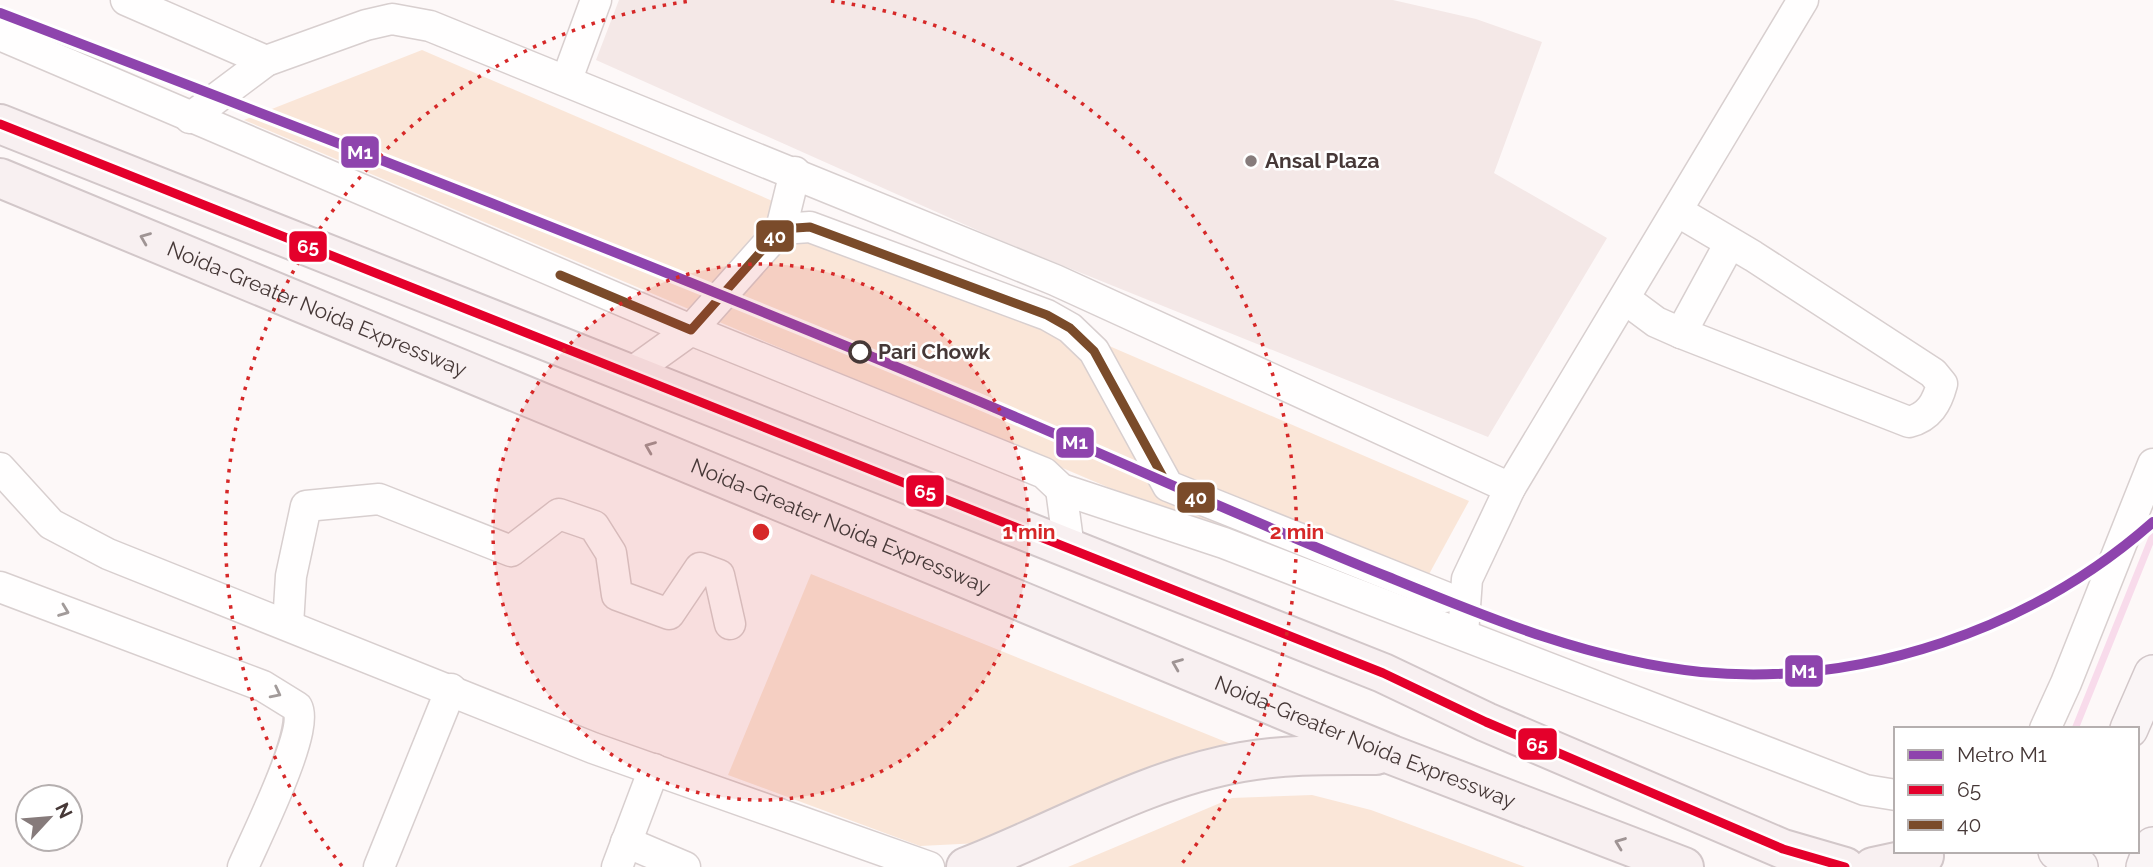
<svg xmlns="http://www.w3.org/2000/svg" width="2153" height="867" font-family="Raleway,sans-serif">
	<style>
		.built { fill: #f4e8e7 }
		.green { fill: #fae6d8 }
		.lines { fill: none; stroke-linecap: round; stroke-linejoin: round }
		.stream { stroke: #f8dbeb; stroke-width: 7 }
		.minor-casing { stroke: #d8cfcf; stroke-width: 33 }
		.major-casing { stroke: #d2c7c9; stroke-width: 40 }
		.highway-casing { stroke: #d2c7c9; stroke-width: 42 }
		.minor { stroke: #fffefe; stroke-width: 30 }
		.major { stroke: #faf5f6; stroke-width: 37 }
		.highway { stroke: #f8f0f1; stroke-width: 38 }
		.bus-1-casing { stroke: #fff; stroke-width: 14 }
		.bus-2-casing { stroke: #fff; stroke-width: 14 }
		.bus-1 { stroke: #e4002b; stroke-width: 9 }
		.bus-2 { stroke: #7a4b2a; stroke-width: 9 }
		.metro-1-casing { stroke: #fff; stroke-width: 16 }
		.metro-1 { stroke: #8e44ad; stroke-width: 10 }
		.oneway { stroke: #9f9494 }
		.oneway2 { stroke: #a29b9a }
		.ring { fill: none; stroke: #d62828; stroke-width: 3.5; stroke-dasharray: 3.5 7 }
		.poi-dot { fill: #867b7b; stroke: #fff; stroke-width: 2.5 }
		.stop-dot { fill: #fff; stroke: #463837; stroke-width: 3.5 }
		.labels { text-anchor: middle; stroke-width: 5; stroke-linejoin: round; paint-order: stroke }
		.poi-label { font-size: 21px; font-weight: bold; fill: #463837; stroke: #fff; text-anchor: start }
		.street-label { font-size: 21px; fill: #463837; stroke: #fff }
		.stop-label { font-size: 21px; font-weight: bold; fill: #463837; stroke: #fff; text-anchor: start }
		.centre { fill: #d62828; stroke: #fff; stroke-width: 3.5 }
		.ring-label { font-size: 21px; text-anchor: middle; font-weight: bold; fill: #d62828; stroke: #fff; stroke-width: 5; stroke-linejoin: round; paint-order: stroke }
		.line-badge { stroke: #fff; stroke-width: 2.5 }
		.badge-label { font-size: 19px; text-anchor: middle; font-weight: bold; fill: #fff }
	</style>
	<rect width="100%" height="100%" fill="#fdf8f8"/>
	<polygon class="built" points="619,0 1393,0 1476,19 1542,42 1494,173 1607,238 1488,437 997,239 596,60"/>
	<g class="green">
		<polygon points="422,50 1469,501 1416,598 1378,602 244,120"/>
		<polygon points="811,574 1231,744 1000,842 920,846 728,775"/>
		<polygon points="1312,795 1371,810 1525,867 1068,867 1232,798"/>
	</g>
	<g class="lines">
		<polyline class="stream" points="2075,729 2153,535"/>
		<g class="minor-casing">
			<g id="minor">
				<polyline points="126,0 266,61"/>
				<polyline points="0,35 691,330 781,229 810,227 1047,315 1070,328 1094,351 1168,486 1445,597"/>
				<polyline points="567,79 596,0"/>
				<polyline points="190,118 266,61 366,25 392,19 430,26 1055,280 1510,488"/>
				<polyline points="781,229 795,172"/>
				<path d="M 1625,299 L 1656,322 L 1681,333 L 1909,422 C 1929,417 1937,403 1942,384 L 1933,373 L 1753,256 L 1677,211"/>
				<polyline points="1681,333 1730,243"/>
				<polyline points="631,373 691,330 1044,473 1061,489 1224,543 1865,790 1896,795"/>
				<polyline points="0,468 51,524 108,554 593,748 929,867"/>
				<polyline points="1061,489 1069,548"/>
				<path d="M 0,587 L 263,686 L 297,707 C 310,730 255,839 243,867"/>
				<polyline points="288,625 291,576 306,506 379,499 511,551 559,514 594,526 611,553 617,595 669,614 700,568 719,575 730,624"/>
				<polyline points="1463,634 1467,579 1510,488 1803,0"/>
				<polyline points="2045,729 2066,683 2153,464"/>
				<polyline points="626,842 685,867"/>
				<polyline points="379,867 451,689"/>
				<polyline points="617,867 654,769"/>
			</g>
		</g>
		<g class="major-casing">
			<g id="major">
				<polyline points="2129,729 2153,674"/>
				<polyline points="2057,851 2079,867"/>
				<polyline points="2145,867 2153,846"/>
			</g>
		</g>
		<g class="highway-casing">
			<g id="highway">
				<polyline points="0,124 1383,673 1486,722 1783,849 1845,867"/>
				<path id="s1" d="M 0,178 L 1392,755 L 1684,867"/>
				<path d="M 966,867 C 1057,832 1145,779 1242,762 C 1287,754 1330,755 1376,755"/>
				<polyline points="1873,867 1924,856"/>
			</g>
		</g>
		<use href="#minor" class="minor"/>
		<use href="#major" class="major"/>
		<use href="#highway" class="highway"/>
		<g class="bus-1-casing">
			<polyline id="bus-1" points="0,124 1383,673 1486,722 1783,849 1845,867"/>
		</g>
		<g class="bus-2-casing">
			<polyline id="bus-2" points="560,275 691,330 781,229 810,227 1047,315 1070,328 1094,351 1168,486 1445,597"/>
		</g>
		<use href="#bus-1" class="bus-1"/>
		<use href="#bus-2" class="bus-2"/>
		<g class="metro-1-casing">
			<path id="metro-1" d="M 0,13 C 319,135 637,258 952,390 C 1099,451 1243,519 1391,578 C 1491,619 1592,661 1701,672 C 1863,687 2032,629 2153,522"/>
		</g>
		<use href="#metro-1" class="metro-1"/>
	</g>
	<defs><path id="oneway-chevron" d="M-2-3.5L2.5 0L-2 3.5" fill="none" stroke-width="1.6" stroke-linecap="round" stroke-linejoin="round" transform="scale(1.75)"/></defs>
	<g class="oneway">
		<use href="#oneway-chevron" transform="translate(145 238) rotate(-158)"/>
		<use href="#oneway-chevron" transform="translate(650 447) rotate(-158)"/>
		<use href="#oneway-chevron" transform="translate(1177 664) rotate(-158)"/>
		<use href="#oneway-chevron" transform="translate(1620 843) rotate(-159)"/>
	</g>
	<g class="oneway2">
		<use href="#oneway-chevron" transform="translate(64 611) rotate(21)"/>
		<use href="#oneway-chevron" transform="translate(276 693) rotate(27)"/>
	</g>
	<circle cx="761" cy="532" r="268" fill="#d62828" fill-opacity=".12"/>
	<g class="ring">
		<circle cx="761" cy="532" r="268"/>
		<path d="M342 866A536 536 0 0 1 691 1M831 1A536 536 0 0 1 1180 866"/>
	</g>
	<circle class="poi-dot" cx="1251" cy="161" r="7"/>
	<circle class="stop-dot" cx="860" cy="352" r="10"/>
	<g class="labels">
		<g class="poi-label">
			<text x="1265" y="168">Ansal Plaza</text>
		</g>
		<g class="street-label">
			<text dy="7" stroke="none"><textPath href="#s1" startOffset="343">Noida-Greater Noida Expressway</textPath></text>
			<text dy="7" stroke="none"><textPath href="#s1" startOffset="910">Noida-Greater Noida Expressway</textPath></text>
			<text dy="7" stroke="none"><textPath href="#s1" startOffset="1477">Noida-Greater Noida Expressway</textPath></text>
		</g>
		<g class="stop-label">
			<text x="878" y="359">Pari Chowk</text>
		</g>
	</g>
	<circle cx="761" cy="532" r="10" class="centre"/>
	<g class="ring-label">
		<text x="1029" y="539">1 min</text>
		<text x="1297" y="539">2 min</text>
	</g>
	<g class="line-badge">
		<rect x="340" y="135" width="40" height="34" rx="7" fill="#8e44ad"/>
		<rect x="755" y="219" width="40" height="34" rx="7" fill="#7a4b2a"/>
		<rect x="288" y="230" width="40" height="33" rx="7" fill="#e4002b"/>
		<rect x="1055" y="426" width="40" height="33" rx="7" fill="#8e44ad"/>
		<rect x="905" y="474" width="40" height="34" rx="7" fill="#e4002b"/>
		<rect x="1176" y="481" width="40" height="33" rx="7" fill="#7a4b2a"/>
		<rect x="1784" y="654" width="40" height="34" rx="7" fill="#8e44ad"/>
		<rect x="1517" y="727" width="41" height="34" rx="7" fill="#e4002b"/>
	</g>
	<g class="badge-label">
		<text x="360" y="159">M1</text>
		<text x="775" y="243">40</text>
		<text x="308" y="253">65</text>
		<text x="1075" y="449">M1</text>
		<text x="925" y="498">65</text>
		<text x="1196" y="504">40</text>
		<text x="1804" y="678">M1</text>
		<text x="1537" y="751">65</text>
	</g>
	<rect x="1894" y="727" width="245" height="126" fill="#ffffff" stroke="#b5afaf" stroke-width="2"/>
	<rect x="1908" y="750" width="35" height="10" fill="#8e44ad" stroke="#b5afaf" stroke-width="2"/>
	<text x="1957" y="762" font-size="21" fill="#463837">Metro M1</text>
	<rect x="1908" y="785" width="35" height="10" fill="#e4002b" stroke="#b5afaf" stroke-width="2"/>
	<text x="1957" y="797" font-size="21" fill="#463837">65</text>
	<rect x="1908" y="820" width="35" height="10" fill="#7a4b2a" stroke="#b5afaf" stroke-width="2"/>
	<text x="1957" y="832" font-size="21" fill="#463837">40</text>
	<g transform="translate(49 818) rotate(64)"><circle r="33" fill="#ffffff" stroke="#b5afaf" stroke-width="2"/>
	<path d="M0-5L12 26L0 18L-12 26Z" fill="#867b7b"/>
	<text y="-10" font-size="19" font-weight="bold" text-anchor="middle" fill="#463837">N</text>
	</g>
</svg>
